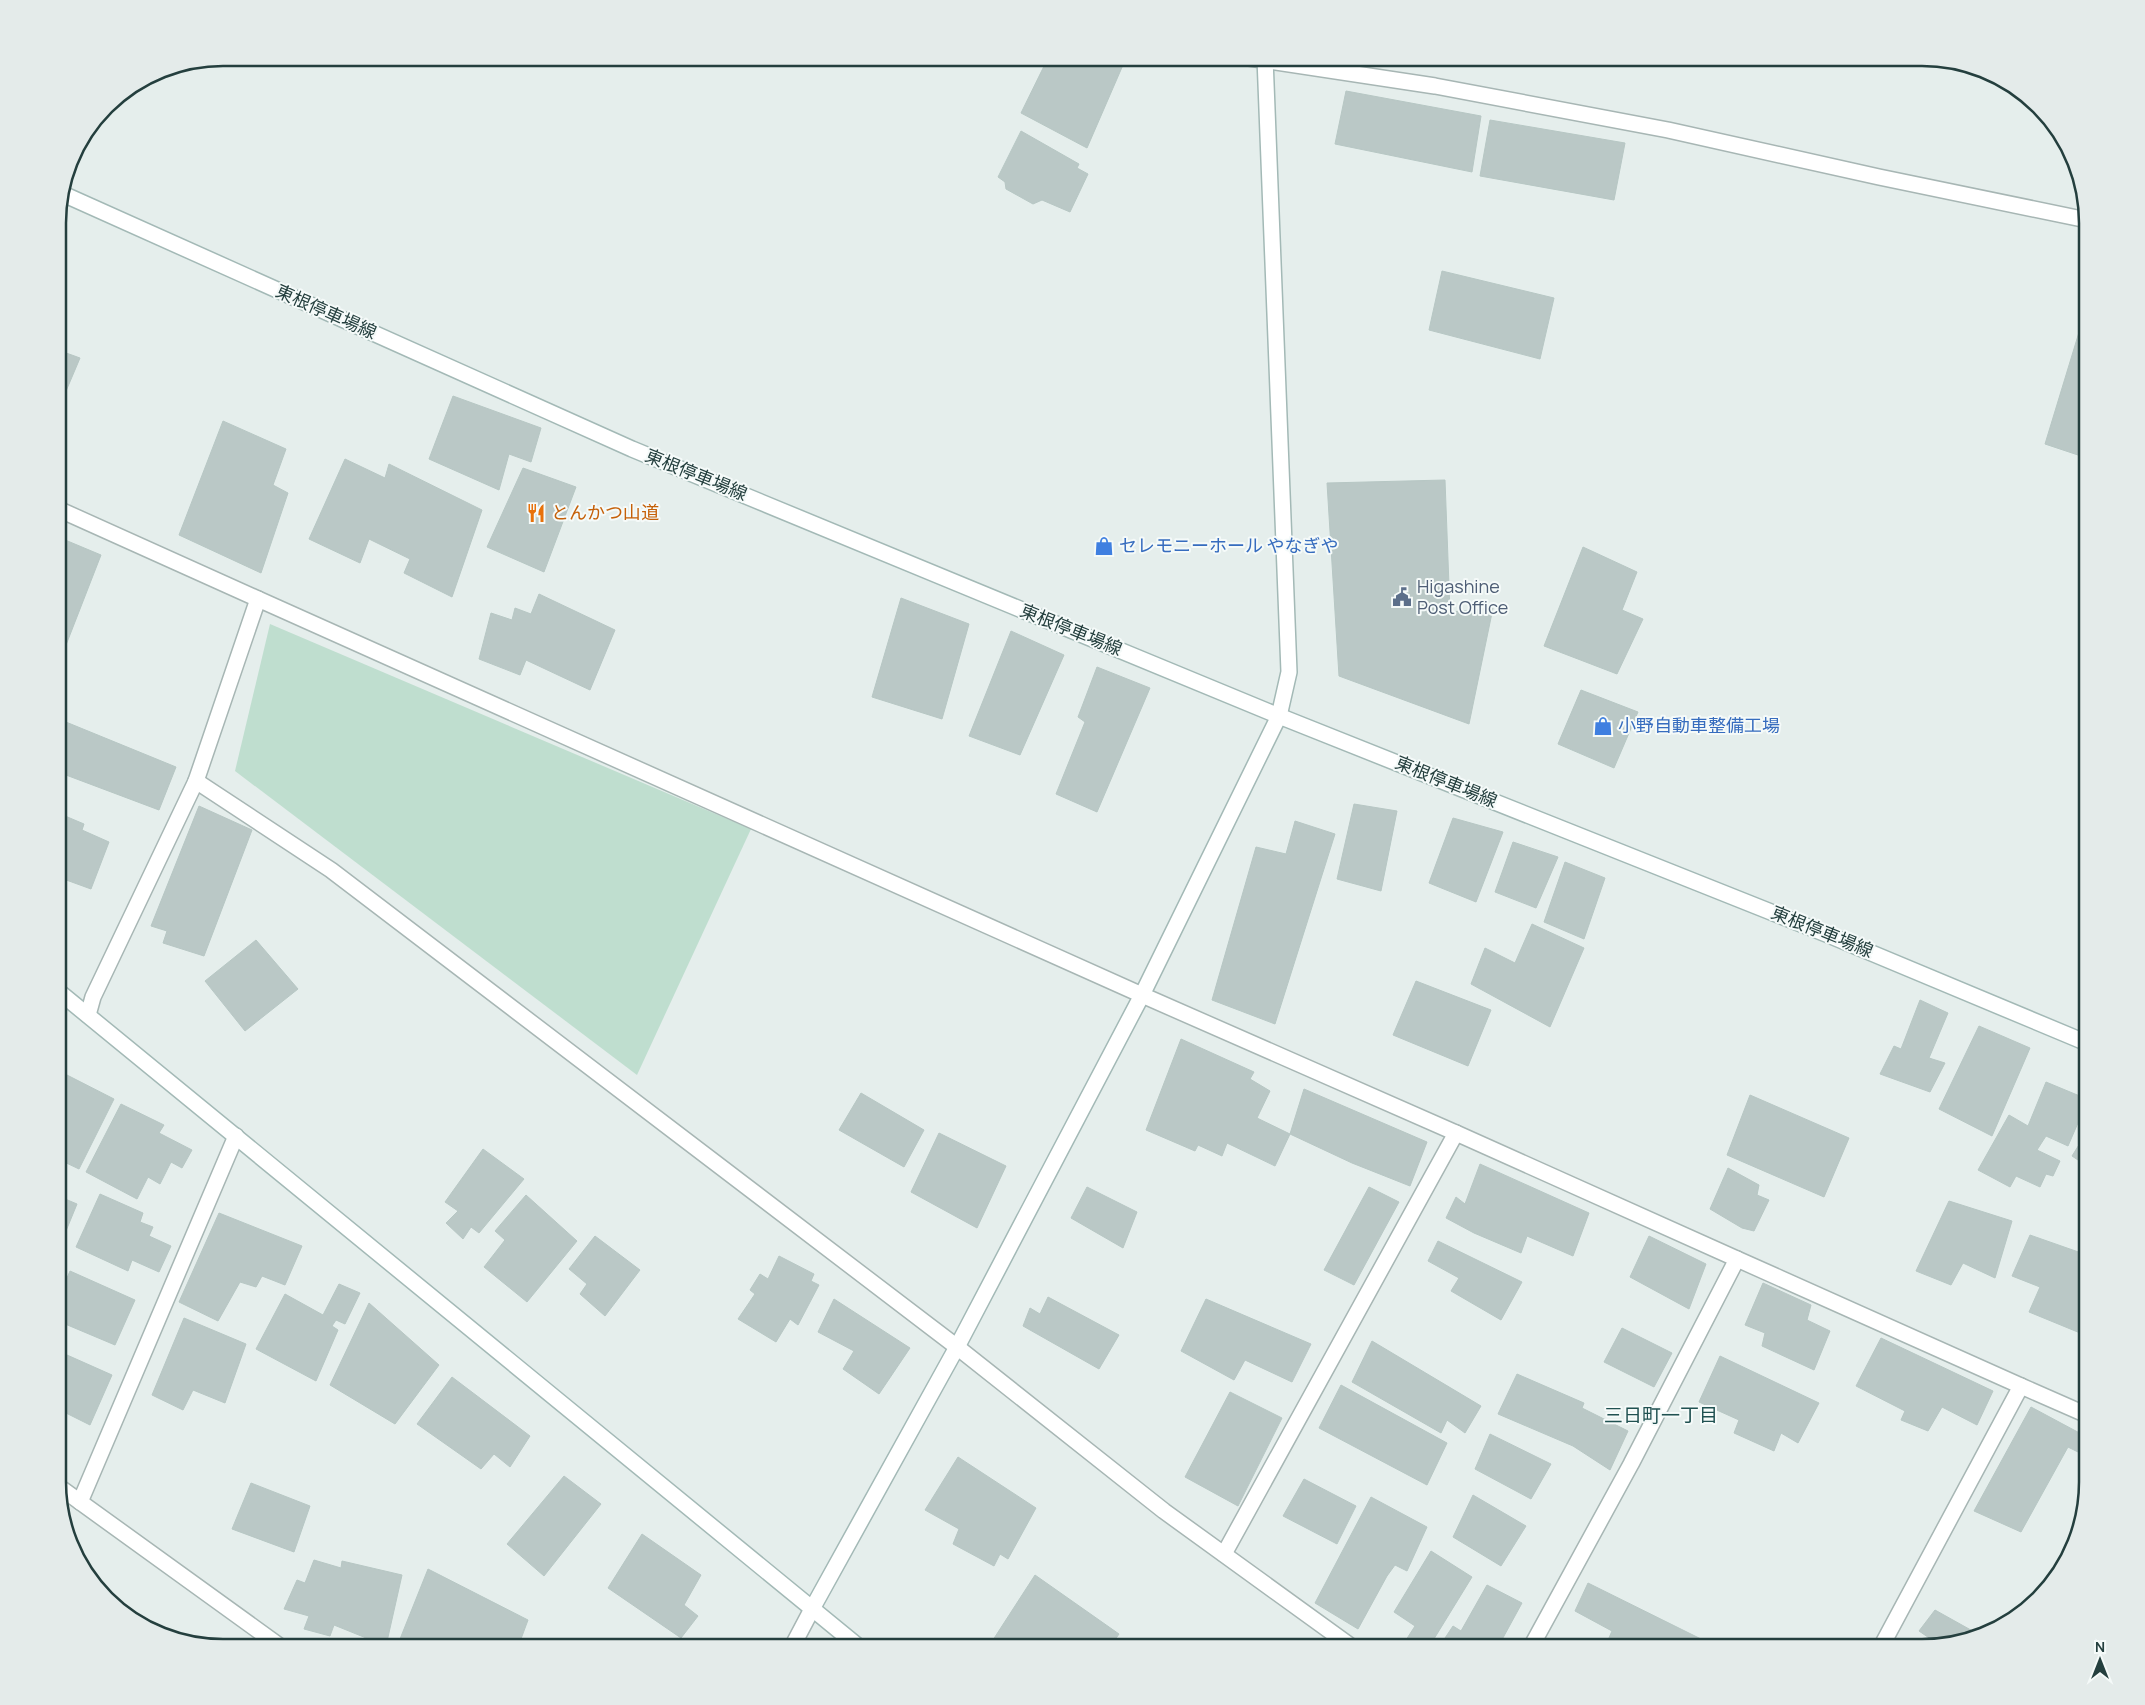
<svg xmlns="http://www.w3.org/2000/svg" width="2145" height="1705" font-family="Manrope,'Noto Sans JP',sans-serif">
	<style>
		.green { fill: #bfdecf }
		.building { fill: #bac8c6; stroke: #b7c7c4 }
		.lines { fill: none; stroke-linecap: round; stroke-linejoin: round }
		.street-casing { stroke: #a7b6b4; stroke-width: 18 }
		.secondary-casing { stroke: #a3b9b6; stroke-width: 18 }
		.street { stroke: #fff; stroke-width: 15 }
		.secondary { stroke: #fff; stroke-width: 15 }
		.labels { text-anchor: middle; stroke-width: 4; stroke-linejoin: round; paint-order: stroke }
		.street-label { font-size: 18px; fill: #243f3e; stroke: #f5faf9 }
		.food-label { font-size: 18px; fill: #c56008; stroke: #f5faf9; text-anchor: start }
		.shop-label { font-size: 18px; fill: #366cbe; stroke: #f5faf9; text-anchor: start }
		.service-label { font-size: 18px; fill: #4e5e75; stroke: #f5faf9; text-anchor: start }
		.neighbourhood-label { font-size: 19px; fill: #205151; stroke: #f5faf9 }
		.rim { fill: none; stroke: #243f3e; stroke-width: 2.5 }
	</style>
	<rect width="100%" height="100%" fill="#e5eeec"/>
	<polygon class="green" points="270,624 751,829 637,1075 235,771"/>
	<g class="building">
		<polygon points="1048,58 1126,58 1087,148 1021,113"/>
		<polygon points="1346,91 1481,116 1472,172 1335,144"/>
		<polygon points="1490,120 1625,143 1614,200 1480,176"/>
		<polygon points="1021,131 1079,164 1077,168 1088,174 1070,212 1042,200 1033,204 1006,189 1005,182 998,177"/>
		<polygon points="1442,271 1554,298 1540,359 1429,330"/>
		<polygon points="2087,306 2087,458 2045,444"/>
		<polygon points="58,350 80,358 58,410"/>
		<polygon points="453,396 541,428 531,462 509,454 499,490 429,459"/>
		<polygon points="223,421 286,449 273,485 288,493 261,573 179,535"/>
		<polygon points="345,459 385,478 389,464 482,510 452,597 404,573 410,559 369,539 360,563 309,539"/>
		<polygon points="523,468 576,487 544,572 487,547"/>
		<polygon points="1445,480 1450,612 1493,608 1469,724 1339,676 1327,483"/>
		<polygon points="58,537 101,555 59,663 58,662"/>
		<polygon points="1583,547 1637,572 1622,610 1643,619 1617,674 1544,646"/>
		<polygon points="539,594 615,630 590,690 526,660 520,675 479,659 491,613 512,620 515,608 531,614"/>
		<polygon points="901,598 969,624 942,719 872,697"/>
		<polygon points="1011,631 1064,655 1020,755 969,736"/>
		<polygon points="1097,667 1150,688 1097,812 1056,794 1085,722 1078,717"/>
		<polygon points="1581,690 1638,712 1614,768 1558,744"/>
		<polygon points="61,720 176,767 159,810 58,772 58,728"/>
		<polygon points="1354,804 1397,811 1381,891 1337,879"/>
		<polygon points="199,806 252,830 204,956 163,943 167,931 151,926"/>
		<polygon points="58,813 84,824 82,830 109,842 91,889 58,877"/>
		<polygon points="1453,818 1503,832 1476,902 1429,883"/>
		<polygon points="1295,821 1335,834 1275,1024 1212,1000 1256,847 1286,854"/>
		<polygon points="1513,842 1558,857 1536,908 1495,892"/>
		<polygon points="1565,862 1605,878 1584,939 1544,922"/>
		<polygon points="1532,924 1584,948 1550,1027 1471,984 1485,948 1515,963"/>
		<polygon points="256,940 298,989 245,1031 205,981"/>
		<polygon points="1416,981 1491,1010 1468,1066 1393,1035"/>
		<polygon points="1920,1000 1948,1013 1929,1058 1945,1063 1930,1092 1880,1074 1894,1046 1901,1049"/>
		<polygon points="1979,1026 2030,1048 1992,1136 1939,1109"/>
		<polygon points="1181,1039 1254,1072 1250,1079 1270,1091 1257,1118 1290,1134 1275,1166 1227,1143 1222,1156 1198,1145 1195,1151 1146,1130"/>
		<polygon points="65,1074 114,1099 79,1169 58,1159 58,1088"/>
		<polygon points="2046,1082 2087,1099 2087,1102 2068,1146 2046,1136 2037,1150 2060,1161 2053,1176 2046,1174 2040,1187 2016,1176 2010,1187 1978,1170 2009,1115 2028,1126"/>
		<polygon points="1304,1089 1427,1142 1410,1186 1352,1163 1290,1134"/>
		<polygon points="861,1093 924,1130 904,1167 839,1130"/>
		<polygon points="1750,1095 1849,1138 1824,1197 1727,1155"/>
		<polygon points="121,1104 164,1125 159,1133 192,1150 182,1168 171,1162 160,1184 148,1177 137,1199 86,1172"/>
		<polygon points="2087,1132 2087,1166 2072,1156"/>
		<polygon points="939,1133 1006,1166 977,1228 911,1192"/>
		<polygon points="483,1149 524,1179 479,1233 471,1227 463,1239 446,1223 458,1211 445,1202"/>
		<polygon points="1480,1164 1589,1213 1573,1256 1527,1236 1521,1253 1474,1233 1446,1218 1456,1197 1465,1204"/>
		<polygon points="1728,1168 1759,1185 1757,1195 1769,1200 1754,1231 1742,1228 1710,1209"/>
		<polygon points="1087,1187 1137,1212 1123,1248 1071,1218"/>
		<polygon points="1369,1187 1399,1202 1354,1285 1324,1270"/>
		<polygon points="100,1194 143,1213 140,1222 153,1227 149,1236 171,1246 159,1272 132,1260 128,1271 76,1247"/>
		<polygon points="526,1195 577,1241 527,1302 484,1267 505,1240 495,1231"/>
		<polygon points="58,1196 77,1204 59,1248 58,1247"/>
		<polygon points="1949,1201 2012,1221 1995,1278 1963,1263 1951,1285 1916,1271"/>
		<polygon points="219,1213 302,1246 285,1285 262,1276 256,1287 240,1282 218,1321 179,1302"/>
		<polygon points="2030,1235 2087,1255 2087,1327 2085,1335 2029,1312 2040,1287 2012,1276"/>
		<polygon points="595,1236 640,1270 605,1316 580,1294 587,1284 569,1269"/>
		<polygon points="1649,1236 1706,1264 1689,1309 1630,1277"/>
		<polygon points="1438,1241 1522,1282 1501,1320 1451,1291 1459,1278 1428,1261"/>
		<polygon points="779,1256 814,1274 811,1281 819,1285 798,1325 790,1319 776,1342 738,1319 755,1294 750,1290 760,1274 768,1279"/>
		<polygon points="70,1271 135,1300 115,1345 58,1321 58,1299"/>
		<polygon points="1763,1283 1811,1305 1807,1320 1830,1331 1814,1370 1762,1346 1765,1333 1745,1325"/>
		<polygon points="339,1284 360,1293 345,1324 336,1320 332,1326 338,1330 316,1381 256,1349 285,1294 323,1315"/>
		<polygon points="1048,1297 1119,1335 1099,1369 1023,1326 1030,1308 1040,1314"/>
		<polygon points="834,1299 910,1348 879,1394 843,1369 854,1351 818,1332"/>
		<polygon points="1206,1299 1311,1344 1292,1382 1245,1360 1234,1380 1181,1351"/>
		<polygon points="369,1303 439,1365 395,1424 330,1385"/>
		<polygon points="184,1318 246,1344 225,1403 193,1390 183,1410 152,1395"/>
		<polygon points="1622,1328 1672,1353 1654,1387 1604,1362"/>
		<polygon points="1881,1338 1993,1391 1977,1425 1942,1407 1928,1431 1901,1420 1905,1411 1856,1386"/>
		<polygon points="1372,1341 1481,1406 1465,1433 1447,1420 1441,1433 1352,1382"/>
		<polygon points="58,1351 112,1375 90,1425 58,1409"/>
		<polygon points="1720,1356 1819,1403 1798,1443 1781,1433 1774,1451 1734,1433 1739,1420 1699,1402"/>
		<polygon points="1517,1374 1584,1403 1582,1408 1628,1431 1610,1470 1573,1446 1498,1414"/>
		<polygon points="452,1377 530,1436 510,1467 494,1454 481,1469 417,1424"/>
		<polygon points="1341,1385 1447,1443 1427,1485 1319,1428"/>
		<polygon points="1230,1392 1282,1418 1238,1506 1185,1477"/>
		<polygon points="2031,1407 2087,1437 2087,1439 2082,1454 2068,1447 2021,1532 1974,1511"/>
		<polygon points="1490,1434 1551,1464 1531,1499 1475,1469"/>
		<polygon points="958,1457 1036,1508 1008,1559 1000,1554 994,1566 953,1544 959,1529 925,1510"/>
		<polygon points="564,1476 601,1504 544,1576 507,1544"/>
		<polygon points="1304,1479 1356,1506 1337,1544 1283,1516"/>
		<polygon points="251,1483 310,1506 294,1552 232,1529"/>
		<polygon points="1473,1495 1526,1526 1501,1566 1453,1537"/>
		<polygon points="1371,1497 1427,1527 1407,1571 1395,1565 1387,1576 1358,1629 1315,1603"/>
		<polygon points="642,1534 701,1575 684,1605 698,1616 681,1638 608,1588"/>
		<polygon points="1431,1551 1472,1577 1429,1647 1418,1647 1406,1640 1415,1626 1394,1612"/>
		<polygon points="314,1560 341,1568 342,1561 402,1575 386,1646 334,1625 330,1636 304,1629 309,1616 284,1609 297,1580 305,1583"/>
		<polygon points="428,1569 528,1620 518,1647 417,1647 400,1639"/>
		<polygon points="1035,1575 1119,1634 1110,1647 996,1647 991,1643"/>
		<polygon points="1588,1583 1705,1641 1702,1647 1605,1647 1612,1631 1575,1611"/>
		<polygon points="1487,1585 1522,1603 1498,1647 1439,1647 1453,1626 1461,1631"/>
		<polygon points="1935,1610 1978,1634 1938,1644 1919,1631"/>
		<polygon points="600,1640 612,1647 595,1647"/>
	</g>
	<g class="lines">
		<g class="street-casing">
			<g id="street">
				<polyline points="1249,58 1435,86 1668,130 1879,177 2087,220"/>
				<polyline points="58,509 258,599"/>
				<polyline points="196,781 258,599 1142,995 1456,1133"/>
				<polyline points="88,1015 93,997 196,781 331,870 957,1347 1164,1511 1352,1647"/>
				<polyline points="58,1486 281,1647"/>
				<polyline points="80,1502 236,1136"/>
				<polyline points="1224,1554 1456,1133 1737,1259"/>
				<polyline points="792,1647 812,1609"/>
				<polyline points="1531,1647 1631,1464 1737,1259 2021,1386"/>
				<polyline points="1881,1647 2021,1386 2087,1415"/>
			</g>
		</g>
		<g class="secondary-casing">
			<g id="secondary">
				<polyline points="63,194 632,449 1279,716 1826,934 2087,1043"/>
				<polyline points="58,991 859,1647"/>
				<polyline points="812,1609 957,1347 1142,995 1279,716 1289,672 1265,58"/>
			</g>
		</g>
		<use href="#street" class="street"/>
		<use href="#secondary" class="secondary"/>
	</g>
	<defs>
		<g id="restaurant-bare" transform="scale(1.5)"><path d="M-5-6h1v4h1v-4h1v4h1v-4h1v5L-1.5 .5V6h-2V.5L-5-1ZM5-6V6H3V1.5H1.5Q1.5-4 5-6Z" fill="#e8710a" stroke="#f5faf9" stroke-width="2.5" paint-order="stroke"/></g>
		<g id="shop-bare" transform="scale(1.5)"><path d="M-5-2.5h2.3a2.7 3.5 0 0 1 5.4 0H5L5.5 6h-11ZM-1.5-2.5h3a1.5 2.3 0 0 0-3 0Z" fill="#3f7fe0" stroke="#f5faf9" stroke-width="2.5" paint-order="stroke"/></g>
		<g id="civic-bare" transform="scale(1.5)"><path d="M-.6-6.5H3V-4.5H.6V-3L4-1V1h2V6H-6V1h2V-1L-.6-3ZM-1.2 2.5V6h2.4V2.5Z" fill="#5c6f8a" stroke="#f5faf9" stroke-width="2.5" paint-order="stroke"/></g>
	</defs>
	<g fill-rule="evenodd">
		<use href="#restaurant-bare" x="536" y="513"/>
		<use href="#shop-bare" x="1104" y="546"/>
		<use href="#civic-bare" x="1402" y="597"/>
		<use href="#shop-bare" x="1603" y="726"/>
	</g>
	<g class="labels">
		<g class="street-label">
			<text transform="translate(326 312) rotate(24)" y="6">東根停車場線</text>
			<text transform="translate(696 475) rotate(22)" y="6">東根停車場線</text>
			<text transform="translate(1071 630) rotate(22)" y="6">東根停車場線</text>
			<text transform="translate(1446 782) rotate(22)" y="6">東根停車場線</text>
			<text transform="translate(1822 932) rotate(22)" y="6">東根停車場線</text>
		</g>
		<g class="food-label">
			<text x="551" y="519">とんかつ山道</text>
		</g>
		<g class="shop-label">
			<text x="1119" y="552">セレモニーホール やなぎや</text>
			<text x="1618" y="732">小野自動車整備工場</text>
		</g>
		<g class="service-label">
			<text x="1417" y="593">Higashine<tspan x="1417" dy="21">Post Office</tspan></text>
		</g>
		<g class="neighbourhood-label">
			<text x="1661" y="1422">三日町一丁目</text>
		</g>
	</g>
	<path d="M0 0H2145V1705H0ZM223 66H1922A157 157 0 0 1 2079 223V1482A157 157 0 0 1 1922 1639H223A157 157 0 0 1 66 1482V223A157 157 0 0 1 223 66Z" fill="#e4ebea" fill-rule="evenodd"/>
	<path class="rim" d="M223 66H1922A157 157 0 0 1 2079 223V1482A157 157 0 0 1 1922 1639H223A157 157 0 0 1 66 1482V223A157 157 0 0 1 223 66Z"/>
	<g transform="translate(2100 1660)" stroke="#f5faf9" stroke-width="4" paint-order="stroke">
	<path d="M0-4L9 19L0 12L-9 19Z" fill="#243f3e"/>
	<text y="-8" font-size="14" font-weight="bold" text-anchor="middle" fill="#243f3e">N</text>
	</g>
</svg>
